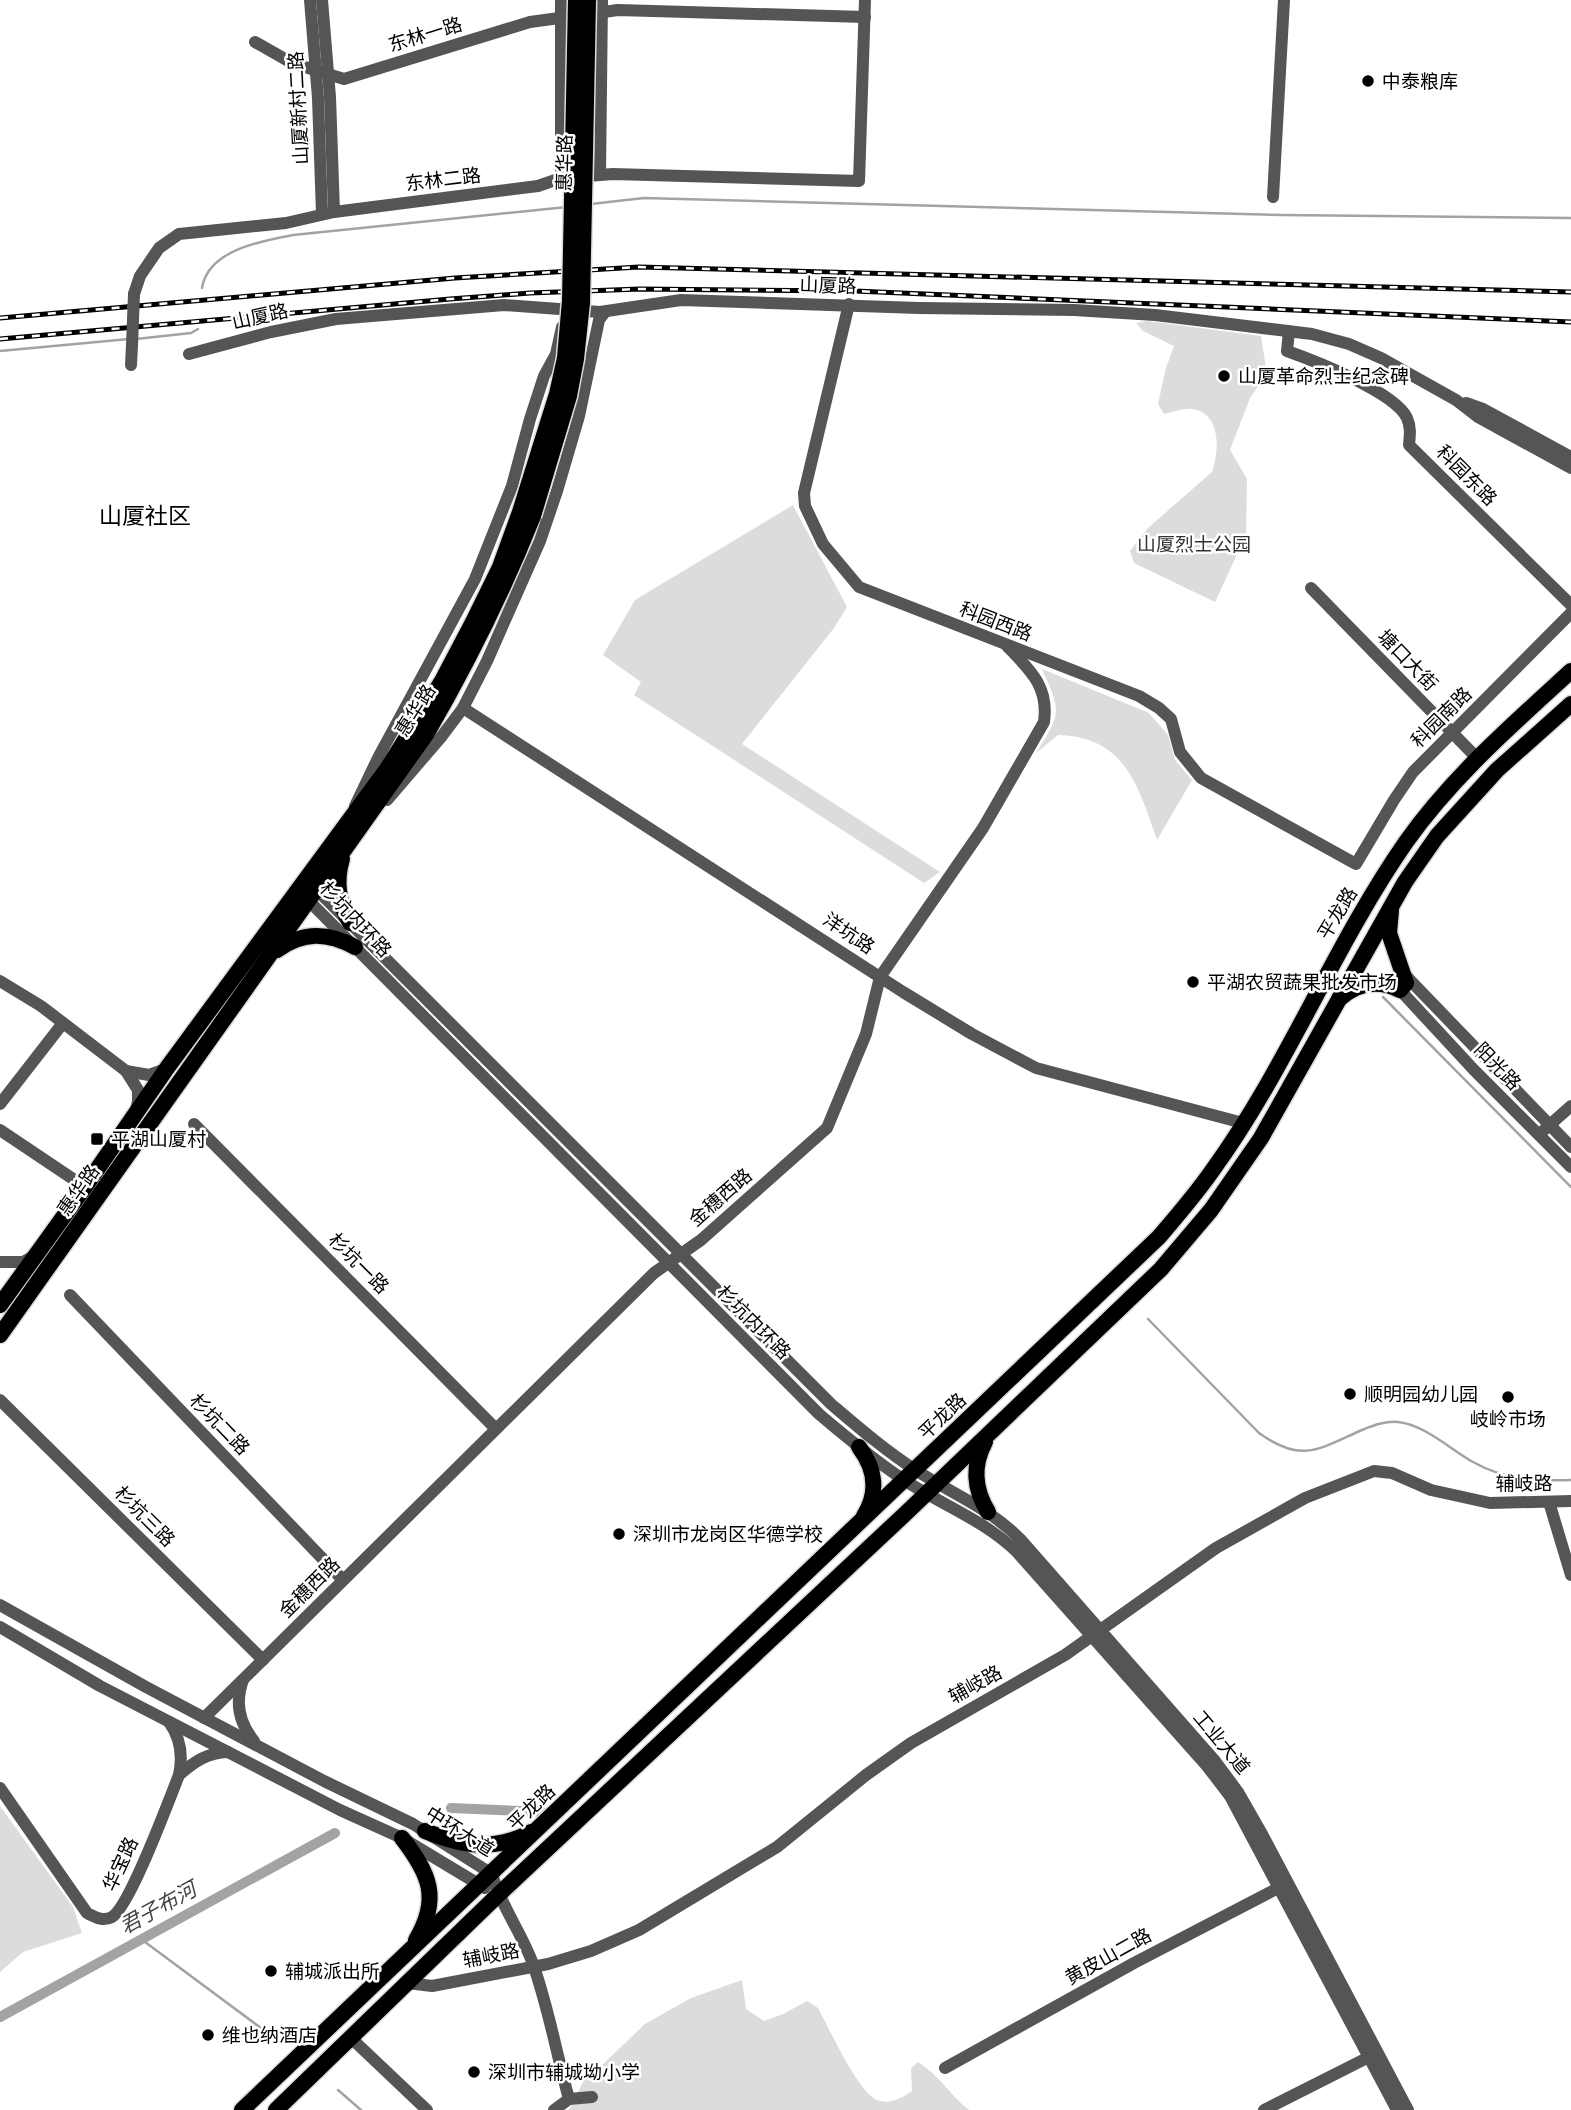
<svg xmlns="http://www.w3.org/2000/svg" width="1571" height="2110" font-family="Mulish,'Noto Sans SC',sans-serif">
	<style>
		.green { fill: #dcdcdc }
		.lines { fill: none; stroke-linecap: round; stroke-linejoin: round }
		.stream { stroke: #a3a3a3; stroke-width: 2.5 }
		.canal { stroke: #a3a3a3; stroke-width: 10 }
		.major-casing { stroke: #dbdbdb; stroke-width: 19 }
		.minor { stroke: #555; stroke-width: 12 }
		.major { stroke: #000; stroke-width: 16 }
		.rail-casing { stroke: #000; stroke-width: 5 }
		.rail { stroke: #fff; stroke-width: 2.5; stroke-dasharray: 8; stroke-linecap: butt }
		.major-bridge-casing { stroke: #dbdbdb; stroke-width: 19; stroke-linecap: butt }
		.minor-bridge { stroke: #555; stroke-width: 12 }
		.major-bridge { stroke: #000; stroke-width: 16 }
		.poi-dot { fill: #000; stroke: #fff; stroke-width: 2.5 }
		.labels { text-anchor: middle; stroke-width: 5; stroke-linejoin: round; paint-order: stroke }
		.street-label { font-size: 19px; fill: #000; stroke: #fff }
		.poi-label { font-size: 19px; fill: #000; stroke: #fff; text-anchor: start }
		.park-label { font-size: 19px; fill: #333; stroke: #fff }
		.water-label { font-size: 21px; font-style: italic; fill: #444; stroke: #fff }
		.quarter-label { font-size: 23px; fill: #000; stroke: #fff }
	</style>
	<rect width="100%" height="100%" fill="#fff"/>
	<g class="green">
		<path d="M 1147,321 L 1261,336 L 1266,368 L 1260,383 L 1250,398 L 1230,450 L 1247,479 L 1246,535 L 1215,602 L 1134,563 L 1130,551 L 1148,528 L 1212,472 C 1219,452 1222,414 1193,409 C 1184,408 1173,412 1164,414 L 1158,404 L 1166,368 L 1174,346 L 1143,331 L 1136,323 Z"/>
		<polygon points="793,505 847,607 834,628 742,744 940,872 924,883 634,695 641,682 603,655 635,600"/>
		<path d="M 1042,669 L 1149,713 L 1168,735 L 1175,760 L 1192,780 L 1157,840 C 1138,786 1126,737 1058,735 L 1036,753 C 1062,712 1061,712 1042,669 Z"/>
		<polygon points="0,1806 73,1907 82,1933 23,1952 0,1972"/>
		<path d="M 742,1980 L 746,2009 L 764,2021 L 783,2014 L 807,2001 L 818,2008 C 829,2028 858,2092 877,2100 C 890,2105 902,2098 912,2091 L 911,2068 L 918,2062 C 939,2075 950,2095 969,2110 L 569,2110 L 588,2072 L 601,2066 L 645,2024 L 691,1998 Z"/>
	</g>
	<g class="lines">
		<g class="stream">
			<polyline points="591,204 644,198 1282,215 1571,218"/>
			<path d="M 202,288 C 208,250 261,241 293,235 L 567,207"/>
			<polyline points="136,339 191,333 198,329"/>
			<polyline points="0,351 129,339"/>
			<polyline points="1383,997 1571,1187"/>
			<path d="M 1148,1319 L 1259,1433 C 1302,1464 1319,1449 1362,1430 C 1374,1425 1385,1421 1398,1422 C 1425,1425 1450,1449 1473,1462 C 1505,1480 1535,1481 1571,1480"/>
			<polyline points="141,1939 273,2037"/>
			<polyline points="338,2090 361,2110"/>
		</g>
		<g class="canal">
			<polyline points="451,1808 542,1812"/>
			<polyline points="0,2017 335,1833"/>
		</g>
		<g class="major-casing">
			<g id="major">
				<path d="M 342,859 C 335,882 338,902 350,923"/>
				<path d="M 277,950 C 303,931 328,932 355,947"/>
				<path d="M 1339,999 C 1358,982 1378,979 1400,990 L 1406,983 L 1389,933 L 1391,910"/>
				<polyline points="0,1305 85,1187 167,1068 387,769 442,681 473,622 500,567 520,512"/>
				<path d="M 0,1335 L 427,733 C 468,662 503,592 533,516"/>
				<path d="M 985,1442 C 972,1466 974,1489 988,1512"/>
				<path d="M 859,1447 C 875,1468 879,1492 864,1516"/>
				<path d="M 425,1831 C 463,1846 493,1852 531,1832"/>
				<path d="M 402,1838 C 429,1873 441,1898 416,1940"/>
				<path d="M 242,2110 L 1159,1237 C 1177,1216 1196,1194 1212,1171 C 1287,1068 1333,947 1406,842 C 1452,777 1512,725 1571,671"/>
				<polyline points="276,2110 498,1895 905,1514 1161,1269 1211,1210 1261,1138 1405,882 1437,836 1497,770 1571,704"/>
			</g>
		</g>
		<g class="minor">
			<polyline points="310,0 318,98 322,214"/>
			<polyline points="322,0 330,97 334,212"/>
			<polyline points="255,42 292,63 344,79 530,22 618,10 865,17"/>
			<polyline points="600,175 602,0"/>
			<polyline points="561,178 561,0"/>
			<polyline points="1273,197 1284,0"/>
			<polyline points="134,294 140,276 159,248 179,234 286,223 334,212 538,186 561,178 613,174 859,181 865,0"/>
			<polyline points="849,304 804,493 805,506 823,544 859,587 1139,696 1159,708 1171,719 1180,752 1201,778 1356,864 1394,800 1413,772 1571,613"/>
			<path d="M 1289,331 L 1287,351 C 1315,361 1395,392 1407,418 C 1411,427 1410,435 1409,445 L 1571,605"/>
			<polyline points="189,354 271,332 336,319 504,305 600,312 681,300 919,308 1074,310 1155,315 1312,334 1349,344 1381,358 1456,400 1478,417 1571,468"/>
			<polyline points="131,365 132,345"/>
			<polyline points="1466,403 1483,409 1571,457"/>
			<polyline points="1311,588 1477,758"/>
			<polyline points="463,708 903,992 972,1034 1036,1068 1243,1123"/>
			<polyline points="387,800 442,736 463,708 487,661 540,541 557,491 579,416 599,320 605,312"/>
			<polyline points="355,806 379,756 475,579 512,486 530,419 544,376 556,354 562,327"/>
			<path d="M 308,888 L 317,890 L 831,1404 C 858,1427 887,1452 917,1471 C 953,1494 991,1509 1021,1540 L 1215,1761 L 1238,1792 L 1262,1834 L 1408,2110"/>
			<path d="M 305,892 L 309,901 L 819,1414 C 846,1437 874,1460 904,1480 C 942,1505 984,1520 1017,1552 L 1207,1766 L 1230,1796 L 1397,2110"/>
			<polyline points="1405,975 1571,1147"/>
			<polyline points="0,981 41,1006 126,1071 138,1090 138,1101 136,1111"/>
			<polyline points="1400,990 1474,1070 1571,1167"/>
			<polyline points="126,1071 149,1075 166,1069"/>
			<polyline points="0,1104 63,1023"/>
			<polyline points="194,1124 496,1429"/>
			<polyline points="0,1130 85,1187"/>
			<polyline points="1544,1130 1571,1106"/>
			<polyline points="0,1262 23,1262 34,1256"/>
			<polyline points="70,1295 343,1580"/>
			<polyline points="0,1400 263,1660"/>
			<polyline points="1549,1502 1571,1575"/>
			<path d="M 0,1605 L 146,1687 L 324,1781 L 413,1824 L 492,1874 C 501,1907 523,1934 534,1967 C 549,2010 557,2056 569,2099"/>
			<polyline points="0,1627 100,1686 340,1810 402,1838 485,1888"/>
			<path d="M 243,1680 C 235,1702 239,1723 254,1741"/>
			<path d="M 204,1718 L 654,1273 L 701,1240 L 827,1128 L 866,1034 L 880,977 L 983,828 L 1044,722 C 1049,686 1030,670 1007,646"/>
			<path d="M 179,1775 C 195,1761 207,1753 228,1752"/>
			<path d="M 0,1788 L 87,1913 C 95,1917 103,1922 112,1917 C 130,1906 169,1800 179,1775 C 183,1756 180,1737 169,1722"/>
			<polyline points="407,1983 432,1986 548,1964 591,1951 639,1930 777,1847 866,1775 911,1743 1065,1655 1216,1548 1305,1498 1374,1471 1392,1473 1431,1490 1490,1503 1571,1501"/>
			<polyline points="351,2038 427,2110"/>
			<polyline points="945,2068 1134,1963 1280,1887 1282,1882"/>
			<polyline points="554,2110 569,2099 592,2097"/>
			<polyline points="1264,2110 1369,2057"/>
		</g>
		<use href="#major" class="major"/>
		<g class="rail-casing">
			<g id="rail">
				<polyline points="0,318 455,278 639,267 1571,292"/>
				<polyline points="0,339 450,299 530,293 640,289 855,291 1571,322"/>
			</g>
		</g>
		<use href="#rail" class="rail"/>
		<g class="major-bridge-casing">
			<g id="major-bridge">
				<polyline points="520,512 557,394 565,358 570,301 576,0"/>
				<polyline points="533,516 569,396 576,359 582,303 588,0"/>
			</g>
		</g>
		<polyline class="minor-bridge" points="132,345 134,294"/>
		<use href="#major-bridge" class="major-bridge"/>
	</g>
	<g class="poi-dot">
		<circle cx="1368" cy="81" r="7"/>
		<circle cx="1224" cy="376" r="7"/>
		<circle cx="1193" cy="982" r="7"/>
		<rect x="90" y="1132" width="14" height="14" rx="3.5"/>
		<circle cx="1350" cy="1394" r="7"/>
		<circle cx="1508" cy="1397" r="7"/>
		<circle cx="619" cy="1534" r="7"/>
		<circle cx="271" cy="1971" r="7"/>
		<circle cx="208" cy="2035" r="7"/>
		<circle cx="474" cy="2072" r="7"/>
	</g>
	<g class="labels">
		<g class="street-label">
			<text transform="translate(425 34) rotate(-17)" y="7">东林一路</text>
			<text transform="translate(298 108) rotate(-93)" y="7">山厦新村二路</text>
			<text transform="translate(564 163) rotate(-89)" y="7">惠华路</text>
			<text transform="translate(443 179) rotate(-7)" y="7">东林二路</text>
			<text transform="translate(828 285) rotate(2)" y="7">山厦路</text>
			<text transform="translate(260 316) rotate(-13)" y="7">山厦路</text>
			<text transform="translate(1467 475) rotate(45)" y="7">科园东路</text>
			<text transform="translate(996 621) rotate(21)" y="7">科园西路</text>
			<text transform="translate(1408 660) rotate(46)" y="7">塘口大街</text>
			<text transform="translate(415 710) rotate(-58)" y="7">惠华路</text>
			<text transform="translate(1441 717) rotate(-45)" y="7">科园南路</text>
			<text transform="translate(1337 913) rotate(-59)" y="7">平龙路</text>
			<text transform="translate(356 919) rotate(47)" y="7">杉坑内环路</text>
			<text transform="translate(849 933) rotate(34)" y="7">洋坑路</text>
			<text transform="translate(1498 1066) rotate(46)" y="7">阳光路</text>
			<text transform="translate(78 1190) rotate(-55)" y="7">惠华路</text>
			<text transform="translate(720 1197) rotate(-41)" y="7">金穗西路</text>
			<text transform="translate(359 1263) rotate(45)" y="7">杉坑一路</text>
			<text transform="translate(754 1322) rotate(45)" y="7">杉坑内环路</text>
			<text transform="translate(942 1416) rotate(-44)" y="7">平龙路</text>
			<text transform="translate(220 1424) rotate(46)" y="7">杉坑二路</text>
			<text x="1524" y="1490">辅岐路</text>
			<text transform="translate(145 1516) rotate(45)" y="7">杉坑三路</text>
			<text transform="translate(309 1587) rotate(-45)" y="7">金穗西路</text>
			<text transform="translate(975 1684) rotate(-29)" y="7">辅岐路</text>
			<text transform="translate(1222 1742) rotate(50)" y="7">工业大道</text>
			<text transform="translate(531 1807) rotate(-44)" y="7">平龙路</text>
			<text transform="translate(460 1831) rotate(32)" y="7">中环大道</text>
			<text transform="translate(120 1864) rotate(-65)" y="7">华宝路</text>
			<text transform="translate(491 1955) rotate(-11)" y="7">辅岐路</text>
			<text transform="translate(1108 1956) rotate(-29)" y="7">黄皮山二路</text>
		</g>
		<g class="poi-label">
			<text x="1382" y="88">中泰粮库</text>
			<text x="1238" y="383">山厦革命烈士纪念碑</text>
			<text x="1207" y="989">平湖农贸蔬果批发市场</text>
			<text x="111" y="1146">平湖山厦村</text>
			<text x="1364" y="1401">顺明园幼儿园</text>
			<text x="1508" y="1426" text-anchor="middle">岐岭市场</text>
			<text x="633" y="1541">深圳市龙岗区华德学校</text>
			<text x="285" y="1978">辅城派出所</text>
			<text x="222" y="2042">维也纳酒店</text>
			<text x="488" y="2079">深圳市辅城坳小学</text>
		</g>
		<g class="park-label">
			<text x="1194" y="551">山厦烈士公园</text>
		</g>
		<g class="water-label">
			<text transform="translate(158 1908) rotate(-29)" y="7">君子布河</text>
		</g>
		<g class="quarter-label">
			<text x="145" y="524">山厦社区</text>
		</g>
	</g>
</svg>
